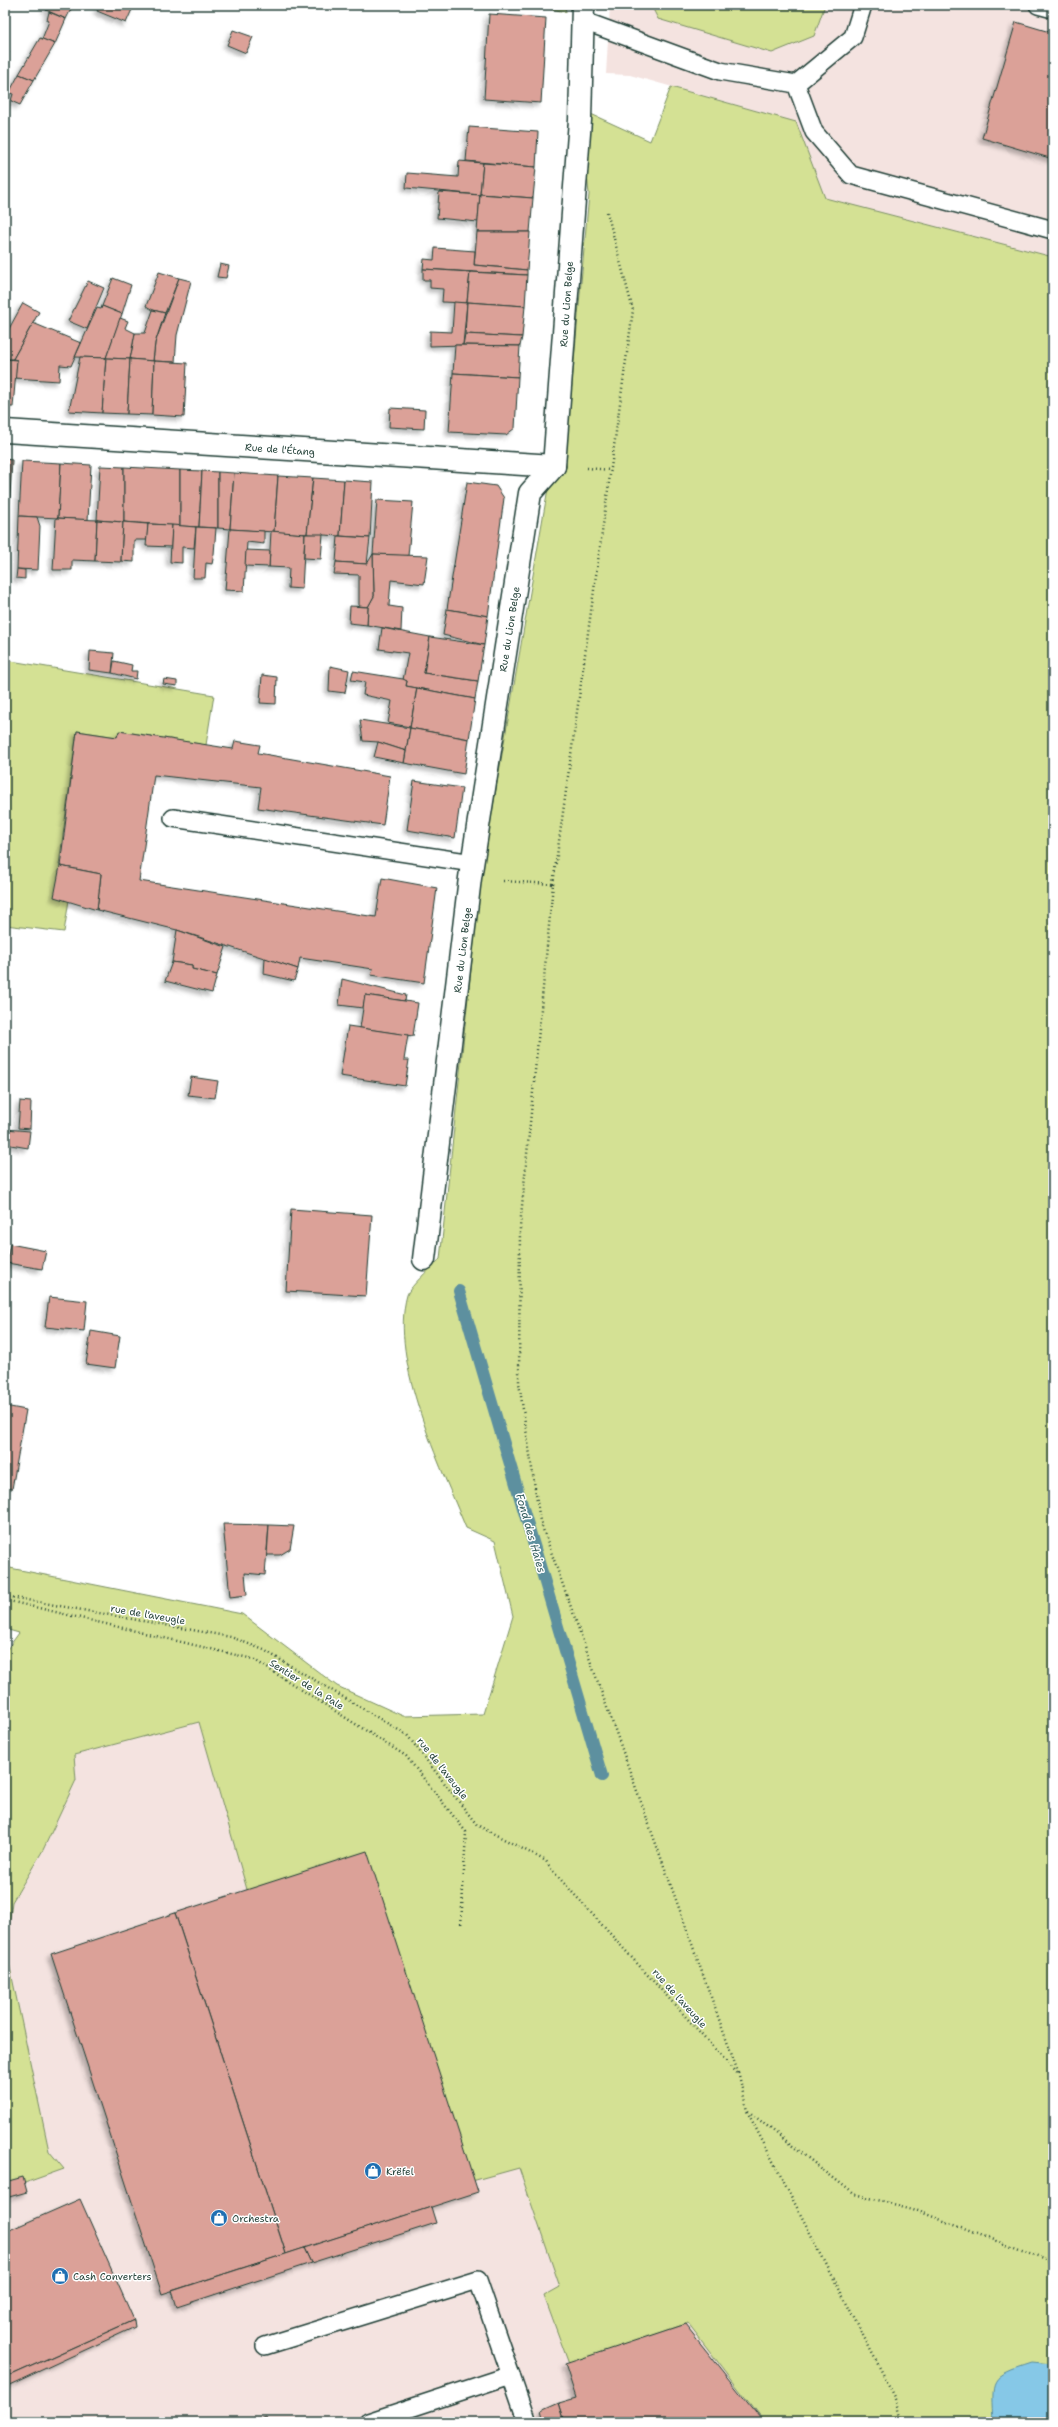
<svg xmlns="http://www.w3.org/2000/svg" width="1058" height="2427" font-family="'Shantell Sans',sans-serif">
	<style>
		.built { fill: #f4e3e0 }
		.green { fill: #d4e194; stroke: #7a8f64 }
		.water { fill: #86c8e7; stroke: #5d909f }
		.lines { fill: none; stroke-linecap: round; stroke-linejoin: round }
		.stream { stroke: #5d909f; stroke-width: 12 }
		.building { fill: #dba198; stroke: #1f3d34; filter: url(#shadow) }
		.service-casing { stroke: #1f3d34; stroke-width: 20 }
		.minor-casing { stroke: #1f3d34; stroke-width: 25 }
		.path { stroke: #1f3d34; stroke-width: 2.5; stroke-dasharray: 1 3; stroke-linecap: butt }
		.service { stroke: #fff; stroke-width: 17 }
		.minor { stroke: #fff; stroke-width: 22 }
		.labels { text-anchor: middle; stroke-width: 3; stroke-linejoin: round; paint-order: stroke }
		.street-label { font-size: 10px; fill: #1f3d34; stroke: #fff }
		.poi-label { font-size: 10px; fill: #1f3d34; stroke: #fff; text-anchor: start }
		.water-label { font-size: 11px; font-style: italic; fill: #396061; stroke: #fff }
	</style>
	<defs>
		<filter id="shadow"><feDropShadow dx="-3.5" dy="3.5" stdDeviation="2" flood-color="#0004"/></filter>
	</defs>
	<rect width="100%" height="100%" fill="#fff"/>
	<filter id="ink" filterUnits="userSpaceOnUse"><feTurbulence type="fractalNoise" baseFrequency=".025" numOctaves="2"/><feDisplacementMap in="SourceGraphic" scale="8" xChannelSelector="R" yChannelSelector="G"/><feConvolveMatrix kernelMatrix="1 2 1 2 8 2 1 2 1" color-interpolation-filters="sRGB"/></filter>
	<g filter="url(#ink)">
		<g class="built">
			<polygon points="610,5 651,5 658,19 813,36 825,5 1053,5 1053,257 825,198 796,122 630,75 606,74"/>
			<polygon points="199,1722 248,1893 472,2181 519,2167 561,2288 544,2296 569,2363 688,2323 764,2422 5,2422 5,2190 64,2169 49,2151 6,1949 12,1902 43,1850 76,1780 74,1755"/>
		</g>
		<g class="green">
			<polygon points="531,5 565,5 566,12"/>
			<polygon points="651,5 825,5 814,36 772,53 658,19"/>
			<path d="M 671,87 L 796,122 L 825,198 L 1053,257 L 1053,2422 L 764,2422 L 688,2323 L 569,2364 L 544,2296 L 560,2287 L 519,2168 L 472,2181 L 248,1893 L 199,1722 L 74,1755 L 76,1780 L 43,1850 L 12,1902 L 6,1949 L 49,2151 L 64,2169 L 5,2190 L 5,1652 L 19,1633 L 5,1629 L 5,1567 L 242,1614 L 337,1686 L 403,1716 L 483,1714 L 513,1616 L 495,1541 L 466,1528 C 441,1467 389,1360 407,1295 C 410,1286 433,1266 440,1259 L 481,876 L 547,494 L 569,416 L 589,194 L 580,109 L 650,141 Z"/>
			<polygon points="5,660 214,695 206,745 120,731 117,737 77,731 59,865 74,868 64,932 5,925"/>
		</g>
		<path class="water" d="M 1031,2363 L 1053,2365 L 1053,2422 L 993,2422 C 991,2378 987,2377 1031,2363 Z"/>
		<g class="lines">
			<polyline class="stream" points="459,1291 602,1776"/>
		</g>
		<g class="building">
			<polygon points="48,5 73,5 66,19 46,10"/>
			<polygon points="100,5 134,5 126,23 97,11"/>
			<polygon points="49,12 66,19 55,44 42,39 49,21 47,20"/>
			<polygon points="489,14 546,18 541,103 484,99"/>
			<polygon points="1016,22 1053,33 1053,159 982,138"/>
			<polygon points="233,30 253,37 246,53 227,45"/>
			<polygon points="40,38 55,44 34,80 19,74"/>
			<polygon points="5,51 9,52 5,64"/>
			<polygon points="19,74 34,80 20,105 11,101 13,94 9,93"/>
			<polygon points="469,127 538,132 536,167 466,161"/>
			<polygon points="459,161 483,163 480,195 406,188 407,173 458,177"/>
			<polygon points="483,163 536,167 533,198 480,194"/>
			<polygon points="439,192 480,195 478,222 437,218"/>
			<polygon points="480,194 533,198 530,232 477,232"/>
			<polygon points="477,232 530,232 527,270 474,265"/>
			<polygon points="435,248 475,251 474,265 527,270 527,275 423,269 424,259 434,260"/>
			<polygon points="220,264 229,266 226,278 217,277"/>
			<polygon points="423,269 470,272 467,303 442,302 443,289 430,288 430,280 423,280"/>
			<polygon points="159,272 179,278 165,313 153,310 146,306"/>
			<polygon points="470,272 527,275 525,306 467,302"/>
			<polygon points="113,278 131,285 122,314 102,306"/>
			<polygon points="179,278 191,281 177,335 175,362 153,361 155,343"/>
			<polygon points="88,281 104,288 87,329 68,321"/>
			<polygon points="454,302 467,303 463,345 430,346 430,331 452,332"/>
			<polygon points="467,302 525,306 522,337 465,334"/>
			<polygon points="23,303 39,312 13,359 5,359 5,336"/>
			<polygon points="102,306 122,314 106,358 75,357 97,308 101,309"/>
			<polygon points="153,310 165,313 155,343 153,361 130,359 135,333 145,333"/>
			<polygon points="120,318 128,321 125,328 135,333 130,359 106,358"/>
			<polygon points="33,323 81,343 71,366 60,365 59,381 14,378 17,360 13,359"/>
			<polygon points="465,334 522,337 520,346 463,345"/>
			<polygon points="455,345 520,346 518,377 453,373"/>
			<polygon points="80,357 106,358 102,413 69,411"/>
			<polygon points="106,358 130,359 127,414 102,413"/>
			<polygon points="5,359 17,360 13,407 5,407"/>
			<polygon points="130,359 154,361 152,415 127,414"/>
			<polygon points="154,361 187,363 184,417 152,415"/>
			<polygon points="453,373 518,377 515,428 506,435 449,432"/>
			<polygon points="390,408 425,410 424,429 389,427"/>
			<polygon points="5,459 12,460 9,514 5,514"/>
			<polygon points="22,461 61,463 58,518 19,516"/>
			<polygon points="61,463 91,465 88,520 58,518"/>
			<polygon points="100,466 124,467 124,522 97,520"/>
			<polygon points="124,467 180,470 180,526 124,522"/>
			<polygon points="180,470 202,471 199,527 180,526"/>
			<polygon points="202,471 218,472 218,528 199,527"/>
			<polygon points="218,472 234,473 230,529 218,528"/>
			<polygon points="234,473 278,476 274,532 230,529"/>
			<polygon points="278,476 313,478 307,534 274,532"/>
			<polygon points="313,478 344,480 340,536 307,534"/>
			<polygon points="344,480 373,482 370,538 340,536"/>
			<polygon points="467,482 496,486 504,498 488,616 447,609"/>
			<polygon points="377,500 413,502 408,556 373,554"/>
			<polygon points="19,516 37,517 40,526 38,570 17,569"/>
			<polygon points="56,518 97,520 95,561 72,560 72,570 53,570"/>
			<polygon points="97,520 123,522 121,562 95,561"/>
			<polygon points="123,522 148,524 147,540 134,540 134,562 121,561"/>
			<polygon points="148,524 172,525 171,547 146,546"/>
			<polygon points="172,525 196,527 194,548 182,547 182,563 170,562"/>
			<polygon points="196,527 216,528 214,554 212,564 206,563 205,578 193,578"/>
			<polygon points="230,529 264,531 264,544 247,542 244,591 225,590"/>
			<polygon points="271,531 305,534 302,589 288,588 289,568 269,567"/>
			<polygon points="305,534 323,534 321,559 304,558"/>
			<polygon points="338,536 370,538 367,564 336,562"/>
			<polygon points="246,550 270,551 269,567 245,566"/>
			<polygon points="373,554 428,556 424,584 391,580 389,606 402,608 401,631 367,625 368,607 374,596"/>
			<polygon points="373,554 374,596 368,607 359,606 359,575 334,574 336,562 367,564"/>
			<polygon points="17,569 25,570 25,579 16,578"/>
			<polygon points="350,606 368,607 367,625 349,623"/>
			<polygon points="447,609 488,616 484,645 443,635"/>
			<polygon points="382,628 430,637 424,673 478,681 475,699 406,686 407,681 403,680 408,653 379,649"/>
			<polygon points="430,637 484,645 478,681 424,673"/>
			<polygon points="90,651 114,653 112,673 89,670"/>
			<polygon points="114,661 132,665 131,671 137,671 136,679 112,673"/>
			<polygon points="330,666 349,670 345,693 329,691"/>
			<polygon points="353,671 403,679 407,681 406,686 417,688 410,727 388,723 392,701 363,695 365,682 351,680"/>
			<polygon points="262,675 277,677 276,704 260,703"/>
			<polygon points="164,679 177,681 177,686 163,684"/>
			<polygon points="417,688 475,699 469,739 410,728"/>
			<polygon points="360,720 410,728 406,751 378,742 363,741"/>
			<polygon points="410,728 469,739 464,774 404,763"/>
			<polygon points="77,731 117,737 119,731 233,749 235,741 260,745 258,753 390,776 383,825 258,808 261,787 154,775 139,881 376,917 382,878 437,888 424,983 371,975 373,969 300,958 298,969 177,930 97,910 101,874 60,866"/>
			<polygon points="378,742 406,751 404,763 374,757"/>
			<polygon points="414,781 462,788 455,838 407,830"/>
			<polygon points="60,866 101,874 97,910 54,897"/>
			<polygon points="177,930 226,947 217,975 192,969 192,965 172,962"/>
			<polygon points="265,958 298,969 294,981 264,974"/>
			<polygon points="172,962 192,965 192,969 217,975 212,993 165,981"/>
			<polygon points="342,979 406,995 405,1001 365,995 363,1008 339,1005"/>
			<polygon points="365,995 418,1003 413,1036 360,1028"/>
			<polygon points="348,1026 408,1035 404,1060 409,1060 405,1086 340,1076"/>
			<polygon points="191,1077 218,1081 215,1098 188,1095"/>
			<polygon points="20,1101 31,1102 30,1129 18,1128"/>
			<polygon points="5,1129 30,1131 28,1148 5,1144"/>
			<polygon points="291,1209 372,1215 366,1296 286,1291"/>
			<polygon points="10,1244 46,1251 42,1269 7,1263"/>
			<polygon points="49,1297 87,1301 84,1331 45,1327"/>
			<polygon points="91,1331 120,1336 115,1368 86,1364"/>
			<polygon points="5,1406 26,1410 12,1489 5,1488"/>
			<polygon points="223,1524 269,1525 265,1575 245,1573 247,1595 230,1597"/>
			<polygon points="269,1525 294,1526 290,1549 280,1555 267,1555"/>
			<polygon points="367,1851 478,2192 286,2254 175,1913"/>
			<polygon points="175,1913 286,2254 162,2294 51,1954"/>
			<polygon points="23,2177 27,2192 9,2197 5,2182"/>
			<polygon points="80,2199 134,2320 5,2378 5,2232"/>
			<polygon points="431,2207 436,2223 311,2263 304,2248"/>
			<polygon points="304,2248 311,2263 177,2307 172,2291"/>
			<polygon points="134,2320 135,2327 5,2387 5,2378"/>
			<polygon points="685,2324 763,2422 565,2422 559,2403 576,2398 565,2364"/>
			<polygon points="559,2403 565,2422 544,2422 541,2411"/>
			<polygon points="266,2418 268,2422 255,2422"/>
		</g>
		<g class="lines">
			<g class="service-casing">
				<g id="service">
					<polyline points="1038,5 1053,9"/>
					<polyline points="581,20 720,71 796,84 853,37 863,5"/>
					<polyline points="796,84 814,132 851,175 1053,230"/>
					<polyline points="173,818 473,863"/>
					<polyline points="265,2346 478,2280 527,2422"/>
					<polyline points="368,2422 511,2375"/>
				</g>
			</g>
			<g class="minor-casing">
				<g id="minor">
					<polyline points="5,431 554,466"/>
					<polyline points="424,1259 470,878 530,493 554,466 580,120 583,5"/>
				</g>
			</g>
			<g class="path">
				<polyline points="587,468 611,470"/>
				<polyline points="503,881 553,884 520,1227 519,1383 540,1521 739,2075 747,2111 896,2399 902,2422"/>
				<polyline points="553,884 633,310 607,212"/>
				<polyline points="5,1596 231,1637 264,1650 407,1735 477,1825 546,1861 552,1870 737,2073"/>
				<polyline points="5,1600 253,1659 406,1756 466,1832 461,1927"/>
				<polyline points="748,2111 854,2194 913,2209 1053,2263"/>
			</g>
			<use href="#service" class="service"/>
			<use href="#minor" class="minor"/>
		</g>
	</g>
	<defs>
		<g id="shop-disc" transform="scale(0.9)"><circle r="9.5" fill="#1f6fb2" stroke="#fff"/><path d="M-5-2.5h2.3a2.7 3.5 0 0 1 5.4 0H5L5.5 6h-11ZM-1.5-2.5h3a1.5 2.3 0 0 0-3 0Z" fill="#fff"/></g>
	</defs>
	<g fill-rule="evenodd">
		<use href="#shop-disc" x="373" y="2171"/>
		<use href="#shop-disc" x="219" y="2218"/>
		<use href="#shop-disc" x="60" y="2276"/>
	</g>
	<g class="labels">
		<g class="street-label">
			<text transform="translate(566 304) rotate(-86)" y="4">Rue du Lion Belge</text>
			<text transform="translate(280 449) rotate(4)" y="4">Rue de l'Étang</text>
			<text transform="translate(509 629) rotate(-81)" y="4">Rue du Lion Belge</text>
			<text transform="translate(462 950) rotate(-83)" y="4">Rue du Lion Belge</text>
			<text transform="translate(148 1614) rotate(10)" y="4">rue de l'aveugle</text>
			<text transform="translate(307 1684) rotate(32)" y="4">Sentier de la Pale</text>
			<text transform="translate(443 1768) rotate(52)" y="4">rue de l'aveugle</text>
			<text transform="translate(680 1998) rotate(48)" y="4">rue de l'aveugle</text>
		</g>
		<g class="poi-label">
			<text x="386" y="2175">Krëfel</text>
			<text x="232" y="2222">Orchestra</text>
			<text x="73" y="2280">Cash Converters</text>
		</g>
		<g class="water-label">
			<text transform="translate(531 1533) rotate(74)" y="4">Fond des Haies</text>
		</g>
	</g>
	<rect width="1058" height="2427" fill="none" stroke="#fff" stroke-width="20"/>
	<rect x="10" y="10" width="1038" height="2407" fill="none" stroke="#1f3d34" stroke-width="1.5" filter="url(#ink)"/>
</svg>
